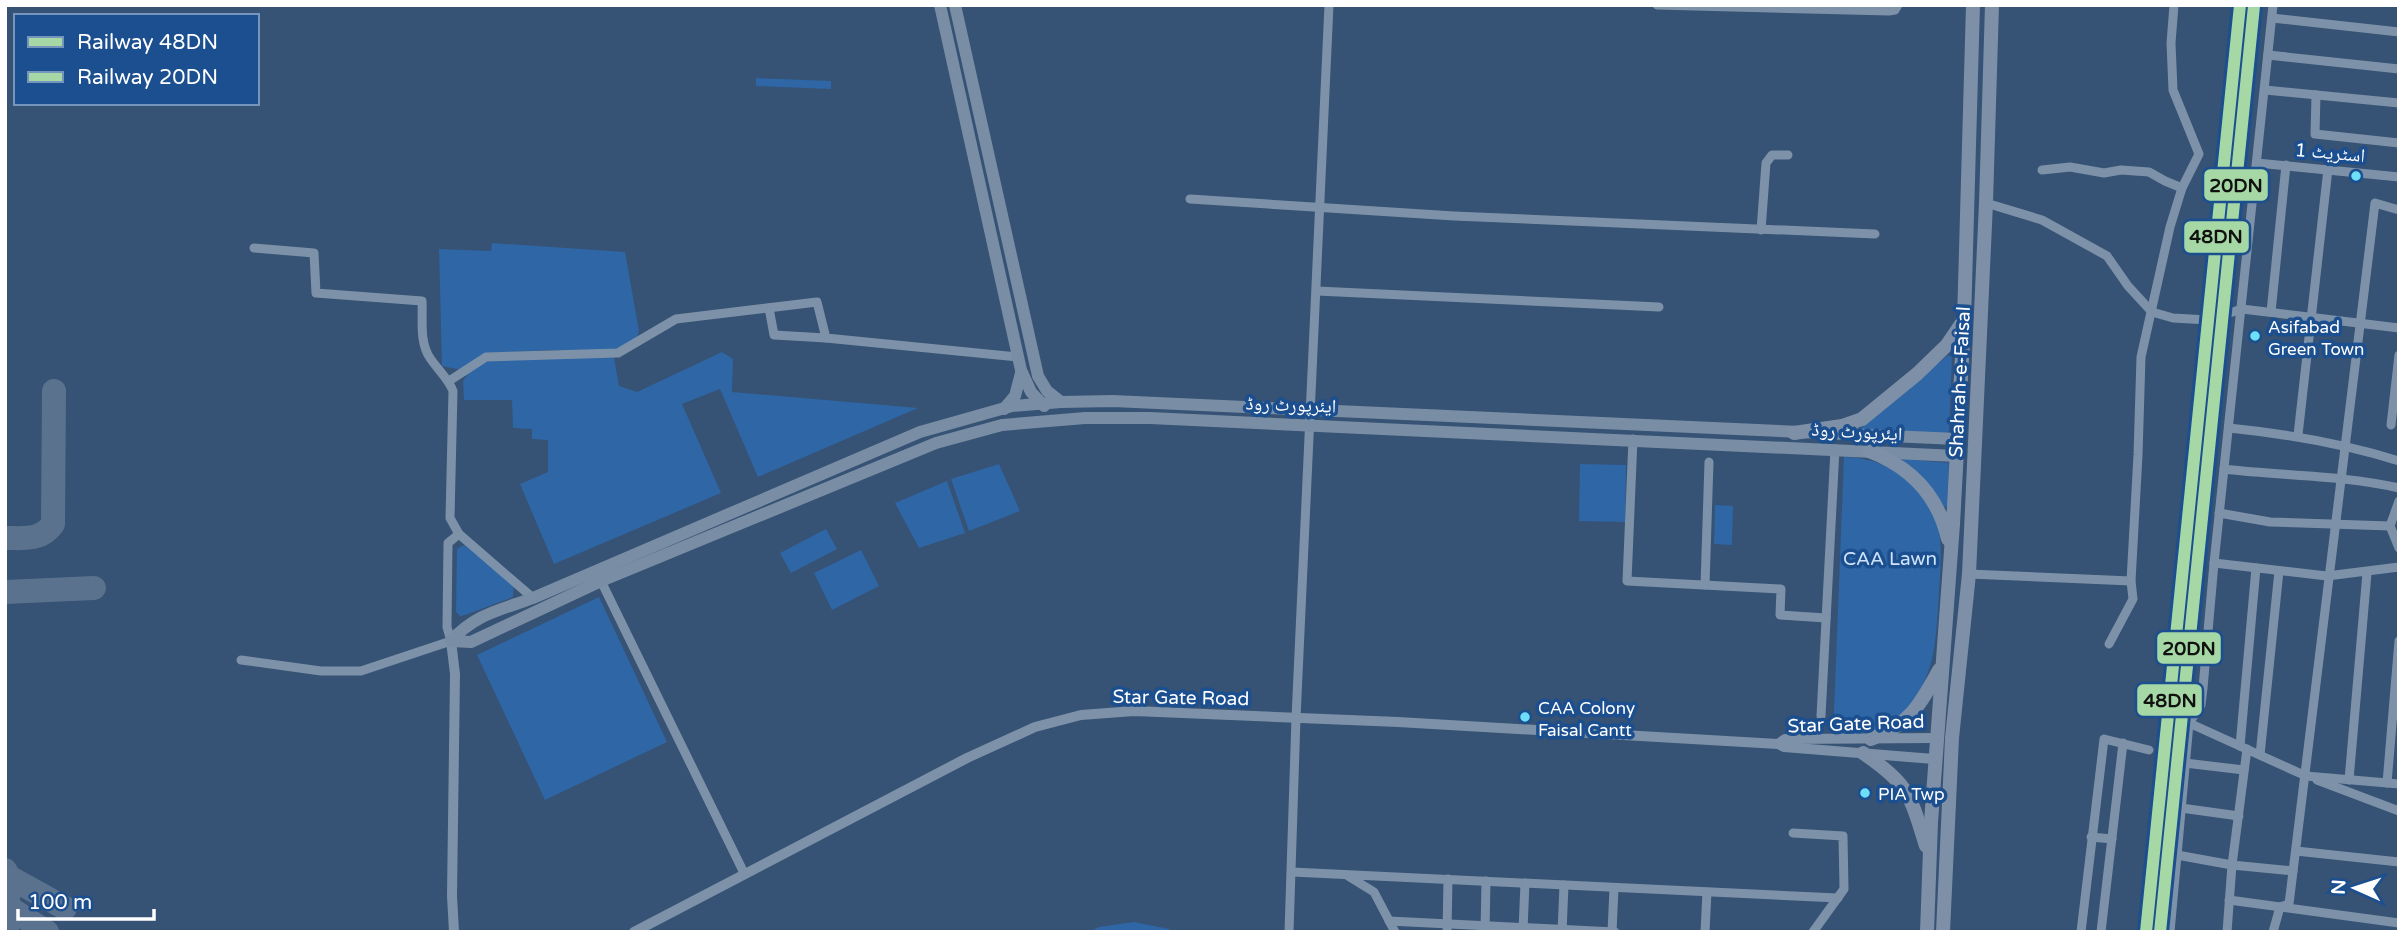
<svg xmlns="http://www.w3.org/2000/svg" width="2404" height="937" font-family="'Varela Round','Noto Naskh Arabic',sans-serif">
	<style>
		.green { fill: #2f66a5 }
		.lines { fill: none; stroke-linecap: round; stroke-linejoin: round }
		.taxiway { stroke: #5a728e; stroke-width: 24 }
		.minor { stroke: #7d92a8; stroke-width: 9 }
		.tertiary { stroke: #7d92a8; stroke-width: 10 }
		.secondary { stroke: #798da4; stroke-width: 12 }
		.trunk { stroke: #7e90a7; stroke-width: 14 }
		.rail { stroke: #7e92a7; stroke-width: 2.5; stroke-dasharray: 12 5; stroke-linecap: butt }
		.rail-1-casing { stroke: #1b4f8f; stroke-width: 18 }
		.rail-2-casing { stroke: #1b4f8f; stroke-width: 18 }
		.rail-1 { stroke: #a6d8a6; stroke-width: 12 }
		.rail-2 { stroke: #a6d8a6; stroke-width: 12 }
		.bus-dot { fill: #6ddff8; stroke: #1b4f8f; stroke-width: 2.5 }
		.labels { text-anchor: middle; stroke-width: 7; stroke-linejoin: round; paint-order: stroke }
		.bus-label { font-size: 17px; fill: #fff; stroke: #1b4f8f; text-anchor: start }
		.street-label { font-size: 19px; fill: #fff; stroke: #1b4f8f }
		.park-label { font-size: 19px; fill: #cfe3fa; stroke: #1b4f8f }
		.line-badge { stroke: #1b4f8f; stroke-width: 2.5 }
		.pale-badge-label { font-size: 19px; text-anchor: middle; font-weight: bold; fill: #111 }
	</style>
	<rect width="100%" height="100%" fill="#365274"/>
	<g class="green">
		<polygon points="756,78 831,81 831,89 756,86"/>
		<polygon points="492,243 625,252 639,331 637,338 620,348 603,351 553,350 486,353 462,370 442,366 439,249 491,251"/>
		<polygon points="722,352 733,359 732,392 918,408 758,477 720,389 682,404 721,493 554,564 520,484 548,472 548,440 532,439 532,429 513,428 512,400 464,400 463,381 470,371 487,360 562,356 614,358 619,386 637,392"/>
		<polygon points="1948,355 1952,357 1949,430 1946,436 1856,432"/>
		<path d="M 1844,457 C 1878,458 1901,470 1922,497 C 1929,507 1936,518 1939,530 C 1943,556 1939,584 1938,610 C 1935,647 1934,670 1913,702 C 1910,706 1907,712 1904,715 C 1886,733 1857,735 1833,736 Z"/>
		<polygon points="1902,459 1949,463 1947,506 1943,508"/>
		<polygon points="999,464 1020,511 969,531 951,479"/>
		<polygon points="1580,464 1626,465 1625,522 1579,521"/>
		<polygon points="947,481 965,533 919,548 895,503"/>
		<polygon points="1715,505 1733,506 1732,545 1714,544"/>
		<polygon points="826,529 837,549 791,573 780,553"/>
		<polygon points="464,545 514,583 513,597 465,615 460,616 456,612 457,549"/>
		<polygon points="861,550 879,586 832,610 814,573"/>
		<polygon points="599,597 667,742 545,800 477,655"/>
		<polygon points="1134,922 1169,929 1174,932 1089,932 1099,927"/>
	</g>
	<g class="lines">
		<g class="taxiway">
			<path d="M 5,538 C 24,538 41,541 53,524 L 54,391"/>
			<polyline points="5,592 94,588"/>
			<polyline points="5,870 9,877 7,932"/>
			<polyline points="9,877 65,908"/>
			<polyline points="5,905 47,932"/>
		</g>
		<g class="minor">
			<polyline points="1657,5 1889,11 1895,10 1898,5"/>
			<polyline points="2272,18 2399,32"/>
			<polyline points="2268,55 2399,69"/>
			<polyline points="2265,90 2399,103"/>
			<polyline points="2316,95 2315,134 2399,143"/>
			<polyline points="2257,163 2399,177"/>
			<polyline points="2042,170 2070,167 2104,173 2121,170 2149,172 2165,181 2182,188"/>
			<polyline points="1190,199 1454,216 1875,234"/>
			<polyline points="1986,203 2042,220 2107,256 2128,286 2152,312 2173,318 2208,320 2242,309 2399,328"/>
			<polyline points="1761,230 1766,163 1772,155 1788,155"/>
			<path d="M 254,248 L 314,253 L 316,293 L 422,301 C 423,319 419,342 430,358 C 438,370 448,378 453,391 L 450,518 L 459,534 L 533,598"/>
			<polyline points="1317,291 1659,307"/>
			<polyline points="769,308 774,335 826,338"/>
			<polyline points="2271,312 2286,165"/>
			<polyline points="449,381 486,357 618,353 676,319 817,302 826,338 1018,357"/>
			<polyline points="2391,425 2399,355"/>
			<path d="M 2229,428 C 2288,434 2342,443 2399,461"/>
			<polyline points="2298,435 2328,169"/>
			<polyline points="1633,439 1627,581 1781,589 1780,615 1826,618"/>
			<path d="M 2224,469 C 2282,476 2341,475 2399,488"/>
			<polyline points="2399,501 2390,526 2399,548"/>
			<polyline points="2219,513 2270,522 2390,526"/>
			<polyline points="2214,563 2327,576 2399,567"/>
			<polyline points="1969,574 2131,581"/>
			<polyline points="601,581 744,873"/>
			<polyline points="1705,585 1709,462"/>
			<polyline points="2109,644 2133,599 2131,581 2138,455 2141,357 2170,227 2182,188 2199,154 2173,90 2171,43 2174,5"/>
			<polyline points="241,660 321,671 361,671 451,641 447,627 448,543 459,534"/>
			<polyline points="1821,716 1835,449"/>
			<polyline points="2189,723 2306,776 2399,784"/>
			<polyline points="2240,746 2256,568"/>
			<polyline points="2260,755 2279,571"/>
			<polyline points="2185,763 2244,770"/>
			<polyline points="2317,780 2399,811"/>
			<polyline points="2349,780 2367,573"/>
			<polyline points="2387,783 2399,641"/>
			<polyline points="2181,808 2239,816"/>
			<polyline points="1793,833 1843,836 1844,889 1813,932"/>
			<polyline points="2091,837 2112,839"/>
			<polyline points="2296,851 2399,862"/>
			<polyline points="2177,855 2232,865 2293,871"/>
			<polyline points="1292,872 1838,898"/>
			<polyline points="1348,876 1374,892 1395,932"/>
			<polyline points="2229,900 2399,923"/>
			<polyline points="1389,921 1615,932"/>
			<polyline points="1523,930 1525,883"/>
			<polyline points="1289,932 1296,718 1329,5"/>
			<polyline points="1447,932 1448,879"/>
			<polyline points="1485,932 1486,881"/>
			<polyline points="1562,932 1564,885"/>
			<polyline points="1612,932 1614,888"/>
			<polyline points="1705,932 1707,892"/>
			<polyline points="2081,932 2104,739 2149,750"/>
			<polyline points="2101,932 2123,743"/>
			<polyline points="2170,932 2189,723 2201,705 2203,688 2214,563 2273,5"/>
			<polyline points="2227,932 2232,865 2247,749"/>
			<polyline points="2273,932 2280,907 2289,904 2375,203 2399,210"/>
		</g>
		<g class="tertiary">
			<polyline points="451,641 455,674 452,896 454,932"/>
			<polyline points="1778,744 1785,739 1936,738"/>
			<polyline points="634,932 967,758 1035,727 1081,715 1134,711 1398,722 1778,744 1784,747 1934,759"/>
		</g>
		<g class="secondary">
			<polyline points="940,5 1021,370 1031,392 1044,406"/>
			<polyline points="955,5 1038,376 1047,391 1061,402"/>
			<polyline points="1004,409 1015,396 1021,373"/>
			<path d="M 451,641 C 475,614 501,610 533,598 L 920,432 L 1012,406 L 1061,402 L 1113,401 L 1957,439"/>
			<polyline points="451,641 471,642 601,581 936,443 1002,425 1085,418 1150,418 1956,456"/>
		</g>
		<g class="trunk">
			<polyline points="1794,433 1842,426 1862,419 1917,374 1947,345 1964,320"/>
			<path d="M 1869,451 C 1911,467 1938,495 1948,539"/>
			<path d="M 1871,739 C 1910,724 1920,705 1939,670"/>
			<path d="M 1863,753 C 1909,784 1910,795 1926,846"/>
			<polyline points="1927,932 1931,822 1953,524 1964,320 1973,5"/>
			<polyline points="1943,932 1952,738 1969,574 1986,203 1992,5"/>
		</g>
		<polyline class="rail" points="2139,932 2233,5"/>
		<g class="rail-1-casing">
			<polyline id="rail-1" points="2146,932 2240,5"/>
		</g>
		<g class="rail-2-casing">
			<polyline id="rail-2" points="2160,932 2254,6"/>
		</g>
		<use href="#rail-1" class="rail-1"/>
		<use href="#rail-2" class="rail-2"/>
	</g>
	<g class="bus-dot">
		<circle cx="2356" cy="176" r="6"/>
		<circle cx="2255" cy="336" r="6"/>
		<circle cx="1525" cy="717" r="6"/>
		<circle cx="1865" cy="793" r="6"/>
	</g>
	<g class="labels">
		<g class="bus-label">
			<text x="2268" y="333">Asifabad<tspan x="2268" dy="22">Green Town</tspan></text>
			<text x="1538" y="714">CAA Colony<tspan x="1538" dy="22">Faisal Cantt</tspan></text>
			<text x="1878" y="800">PIA Twp</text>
		</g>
		<g class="street-label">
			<text transform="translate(2330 152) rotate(5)" y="7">اسٹریٹ 1</text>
			<text transform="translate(1959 382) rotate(-87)" y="7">Shahrah-e-Faisal</text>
			<text transform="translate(1291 404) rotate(2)" y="7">ایئرپورٹ روڈ</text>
			<text transform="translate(1857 431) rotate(3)" y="7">ایئرپورٹ روڈ</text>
			<text transform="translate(1181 697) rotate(1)" y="7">Star Gate Road</text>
			<text transform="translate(1856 723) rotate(-2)" y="7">Star Gate Road</text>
		</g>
		<g class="park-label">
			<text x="1890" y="565">CAA Lawn</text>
		</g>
	</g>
	<g class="line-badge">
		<rect x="2203" y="168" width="66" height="34" rx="7" fill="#a6d8a6"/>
		<rect x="2183" y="220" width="67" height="34" rx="7" fill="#a6d8a6"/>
		<rect x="2156" y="631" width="66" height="34" rx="7" fill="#a6d8a6"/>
		<rect x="2136" y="683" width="67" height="34" rx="7" fill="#a6d8a6"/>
	</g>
	<g class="pale-badge-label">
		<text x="2236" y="192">20DN</text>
		<text x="2216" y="243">48DN</text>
		<text x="2189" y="655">20DN</text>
		<text x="2170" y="707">48DN</text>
	</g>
	<rect width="2404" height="937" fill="none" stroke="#ffffff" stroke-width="14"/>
	<rect x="14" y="14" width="245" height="91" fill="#1b4f8f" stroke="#7695bc" stroke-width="2"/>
	<rect x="28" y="37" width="35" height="10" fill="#a6d8a6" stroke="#7695bc" stroke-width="2"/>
	<text x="77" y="49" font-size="21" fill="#ffffff">Railway 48DN</text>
	<rect x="28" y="72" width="35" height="10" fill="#a6d8a6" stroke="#7695bc" stroke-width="2"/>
	<text x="77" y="84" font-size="21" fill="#ffffff">Railway 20DN</text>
	<g transform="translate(2355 888) rotate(273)" stroke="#1b4f8f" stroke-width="5" paint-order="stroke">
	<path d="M0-5L12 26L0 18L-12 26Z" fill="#ffffff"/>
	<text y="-10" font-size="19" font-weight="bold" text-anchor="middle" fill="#ffffff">N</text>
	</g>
	<path d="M18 909v10h136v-10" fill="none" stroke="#ffffff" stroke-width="3.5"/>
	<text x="28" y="909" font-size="21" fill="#ffffff" stroke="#1b4f8f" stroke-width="5" paint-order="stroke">100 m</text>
</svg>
